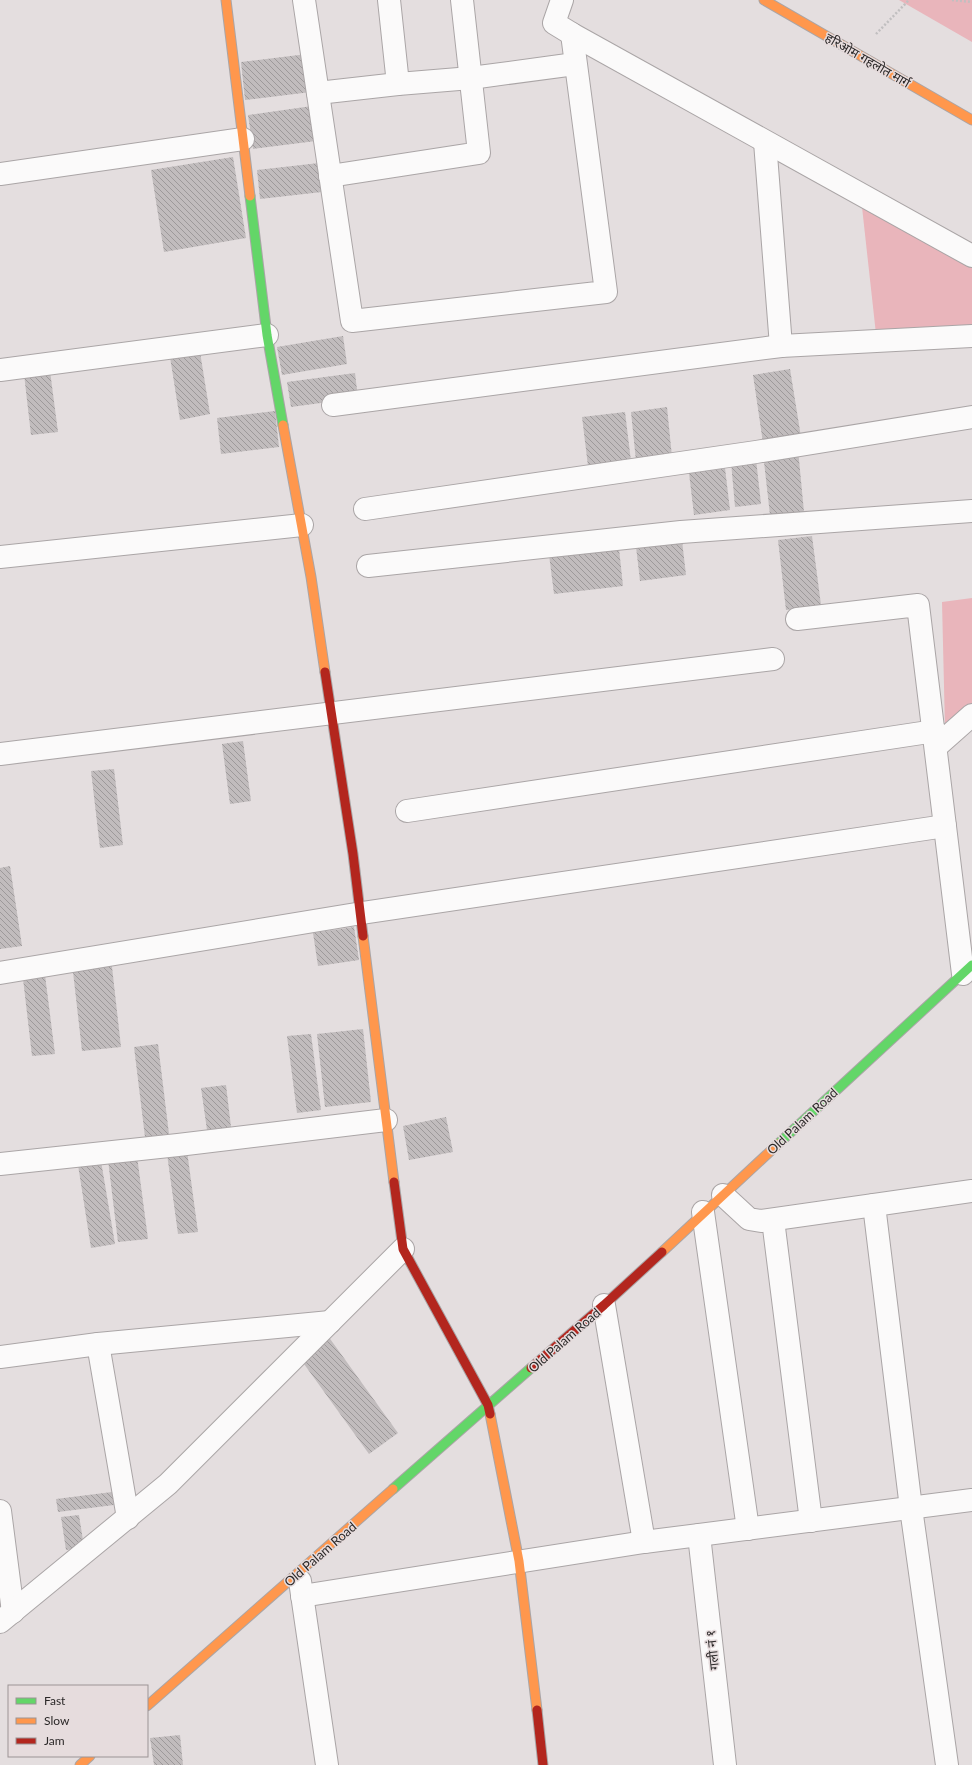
<svg xmlns="http://www.w3.org/2000/svg" width="972" height="1765" font-family="Lato,'Noto Sans Devanagari',sans-serif">
	<style>
		.park { fill: #e9b5bb }
		.building { fill: url(#building-back-hatch) }
		.lines { fill: none; stroke-linecap: round; stroke-linejoin: round }
		.street-casing { stroke: #aaa5a6; stroke-width: 24 }
		.fast-casing { stroke: #aaa5a6; stroke-width: 11 }
		.slow-casing { stroke: #aaa5a6; stroke-width: 11 }
		.jam-casing { stroke: #aaa5a6; stroke-width: 11 }
		.path { stroke: #c1bfc0; stroke-width: 2.5; stroke-dasharray: 2 2; stroke-linecap: butt }
		.street { stroke: #fbfafa; stroke-width: 22 }
		.fast { stroke: #63d668; stroke-width: 9 }
		.slow { stroke: #ff974d; stroke-width: 9 }
		.jam { stroke: #b3261e; stroke-width: 9 }
		.labels { text-anchor: middle; stroke-width: 3; stroke-linejoin: round; paint-order: stroke }
		.street-label { font-size: 13px; fill: #2b2828; stroke: #e6dcdd }
	</style>
	<defs>
		<pattern id="building-back-hatch" width="6" height="6" patternUnits="userSpaceOnUse"><rect width="6" height="6" fill="#c1bcbd"/><path d="M-1 5l2 2M0 0l6 6M5-1l2 2" fill="none" stroke="#9d999a"/></pattern>
	</defs>
	<rect width="100%" height="100%" fill="#e4dedf"/>
	<g class="park">
		<polygon points="899,0 972,0 972,42"/>
		<polygon points="862,207 972,265 972,329 876,334"/>
		<polygon points="972,598 972,703 945,728 942,602"/>
	</g>
	<g class="building">
		<polygon points="307,54 311,92 245,100 241,62"/>
		<polygon points="312,106 316,141 253,149 248,115"/>
		<polygon points="233,157 246,238 164,252 151,170"/>
		<polygon points="319,163 322,192 260,199 257,170"/>
		<polygon points="343,336 347,364 282,375 277,347"/>
		<polygon points="200,352 210,414 180,420 170,357"/>
		<polygon points="790,369 801,437 763,443 753,375"/>
		<polygon points="50,371 58,432 31,435 24,374"/>
		<polygon points="355,373 358,398 291,407 287,382"/>
		<polygon points="667,407 672,457 636,461 631,412"/>
		<polygon points="275,411 279,447 221,454 217,418"/>
		<polygon points="625,412 631,461 588,466 582,417"/>
		<polygon points="798,449 804,512 770,515 763,453"/>
		<polygon points="756,459 761,504 735,507 731,462"/>
		<polygon points="725,468 730,510 694,515 689,473"/>
		<polygon points="681,532 686,575 640,581 635,538"/>
		<polygon points="812,536 821,605 786,610 778,540"/>
		<polygon points="618,539 623,586 554,594 548,547"/>
		<polygon points="243,741 251,801 230,804 222,744"/>
		<polygon points="114,769 123,845 100,848 91,771"/>
		<polygon points="10,866 22,946 0,949 0,868"/>
		<polygon points="354,927 359,960 318,966 313,933"/>
		<polygon points="111,958 121,1047 82,1051 72,963"/>
		<polygon points="44,967 55,1054 32,1056 22,970"/>
		<polygon points="363,1029 371,1102 325,1107 317,1034"/>
		<polygon points="311,1034 321,1110 297,1113 287,1036"/>
		<polygon points="158,1044 169,1134 145,1137 134,1047"/>
		<polygon points="226,1085 231,1127 207,1130 201,1088"/>
		<polygon points="446,1117 453,1152 409,1160 403,1126"/>
		<polygon points="187,1151 198,1232 178,1234 167,1154"/>
		<polygon points="137,1156 148,1239 118,1242 108,1160"/>
		<polygon points="101,1161 115,1244 91,1248 78,1165"/>
		<polygon points="328,1336 398,1433 369,1454 299,1357"/>
		<polygon points="112,1492 114,1505 58,1512 56,1499"/>
		<polygon points="79,1515 84,1547 66,1550 61,1517"/>
		<polygon points="180,1735 183,1765 154,1765 150,1738"/>
	</g>
	<g class="lines">
		<g class="street-casing">
			<g id="street">
				<polyline points="304,0 352,321 606,292 572,34"/>
				<polyline points="389,0 398,84 471,78 575,64"/>
				<polyline points="562,0 554,23 572,34 972,256"/>
				<polyline points="318,93 398,84"/>
				<polyline points="765,142 781,346"/>
				<polyline points="0,174 243,139"/>
				<polyline points="330,176 479,153 462,0"/>
				<polyline points="0,370 267,335"/>
				<polyline points="333,405 781,346 972,336"/>
				<polyline points="365,509 756,452 972,417"/>
				<polyline points="0,557 302,525"/>
				<polyline points="368,566 681,532 972,511"/>
				<polyline points="797,619 918,605 963,974"/>
				<polyline points="937,746 972,715"/>
				<polyline points="0,754 773,659"/>
				<polyline points="407,811 935,731"/>
				<polyline points="0,973 362,913 945,826"/>
				<polyline points="0,1164 178,1145 386,1120"/>
				<polyline points="723,1195 749,1219 761,1221 874,1205"/>
				<polyline points="703,1212 748,1529"/>
				<polyline points="773,1220 811,1521"/>
				<polyline points="604,1305 644,1542"/>
				<polyline points="98,1344 128,1518"/>
				<polyline points="0,1357 98,1344 330,1322"/>
				<polyline points="0,1511 13,1612"/>
				<polyline points="699,1535 725,1765"/>
				<polyline points="300,1581 327,1765"/>
				<polyline points="302,1596 644,1542 972,1500"/>
				<polyline points="0,1622 168,1484 403,1249"/>
				<polyline points="947,1765 911,1508 874,1205 972,1191"/>
			</g>
		</g>
		<g class="fast-casing">
			<g id="fast">
				<polyline points="250,196 267,335 283,425"/>
				<polyline points="778,1144 972,965"/>
				<polyline points="393,1489 531,1368"/>
			</g>
		</g>
		<g class="slow-casing">
			<g id="slow">
				<polyline points="226,0 250,196"/>
				<polyline points="764,0 972,120"/>
				<polyline points="283,425 311,577 325,672"/>
				<polyline points="363,936 394,1182"/>
				<polyline points="662,1252 778,1144"/>
				<polyline points="490,1414 519,1561 537,1710"/>
				<polyline points="147,1706 393,1489"/>
				<polyline points="80,1765 90,1756"/>
			</g>
		</g>
		<g class="jam-casing">
			<g id="jam">
				<polyline points="325,672 353,854 363,936"/>
				<polyline points="394,1182 403,1249 488,1405 490,1414"/>
				<polyline points="531,1368 604,1305 662,1252"/>
				<polyline points="537,1710 543,1765"/>
			</g>
		</g>
		<g class="path">
			<polyline points="952,0 972,2"/>
			<polyline points="876,34 909,0"/>
		</g>
		<use href="#street" class="street"/>
		<use href="#fast" class="fast"/>
		<use href="#slow" class="slow"/>
		<use href="#jam" class="jam"/>
	</g>
	<g class="labels">
		<g class="street-label">
			<text transform="translate(868 60) rotate(30)" y="5">हरिओम गहलोत मार्ग</text>
			<text transform="translate(802 1121) rotate(-43)" y="5">Old Palam Road</text>
			<text transform="translate(564 1340) rotate(-41)" y="5">Old Palam Road</text>
			<text transform="translate(320 1554) rotate(-41)" y="5">Old Palam Road</text>
			<text transform="translate(712 1650) rotate(-96)" y="5">गली नं १</text>
		</g>
	</g>
	<rect x="8" y="1685" width="140" height="72" fill="#e6dcdd" stroke="#9b9495"/>
	<rect x="16" y="1698" width="20" height="6" fill="#63d668" stroke="#9b9495"/>
	<text x="44" y="1705" font-size="12" fill="#2b2828">Fast</text>
	<rect x="16" y="1718" width="20" height="6" fill="#ff974d" stroke="#9b9495"/>
	<text x="44" y="1725" font-size="12" fill="#2b2828">Slow</text>
	<rect x="16" y="1738" width="20" height="6" fill="#b3261e" stroke="#9b9495"/>
	<text x="44" y="1745" font-size="12" fill="#2b2828">Jam</text>
</svg>
